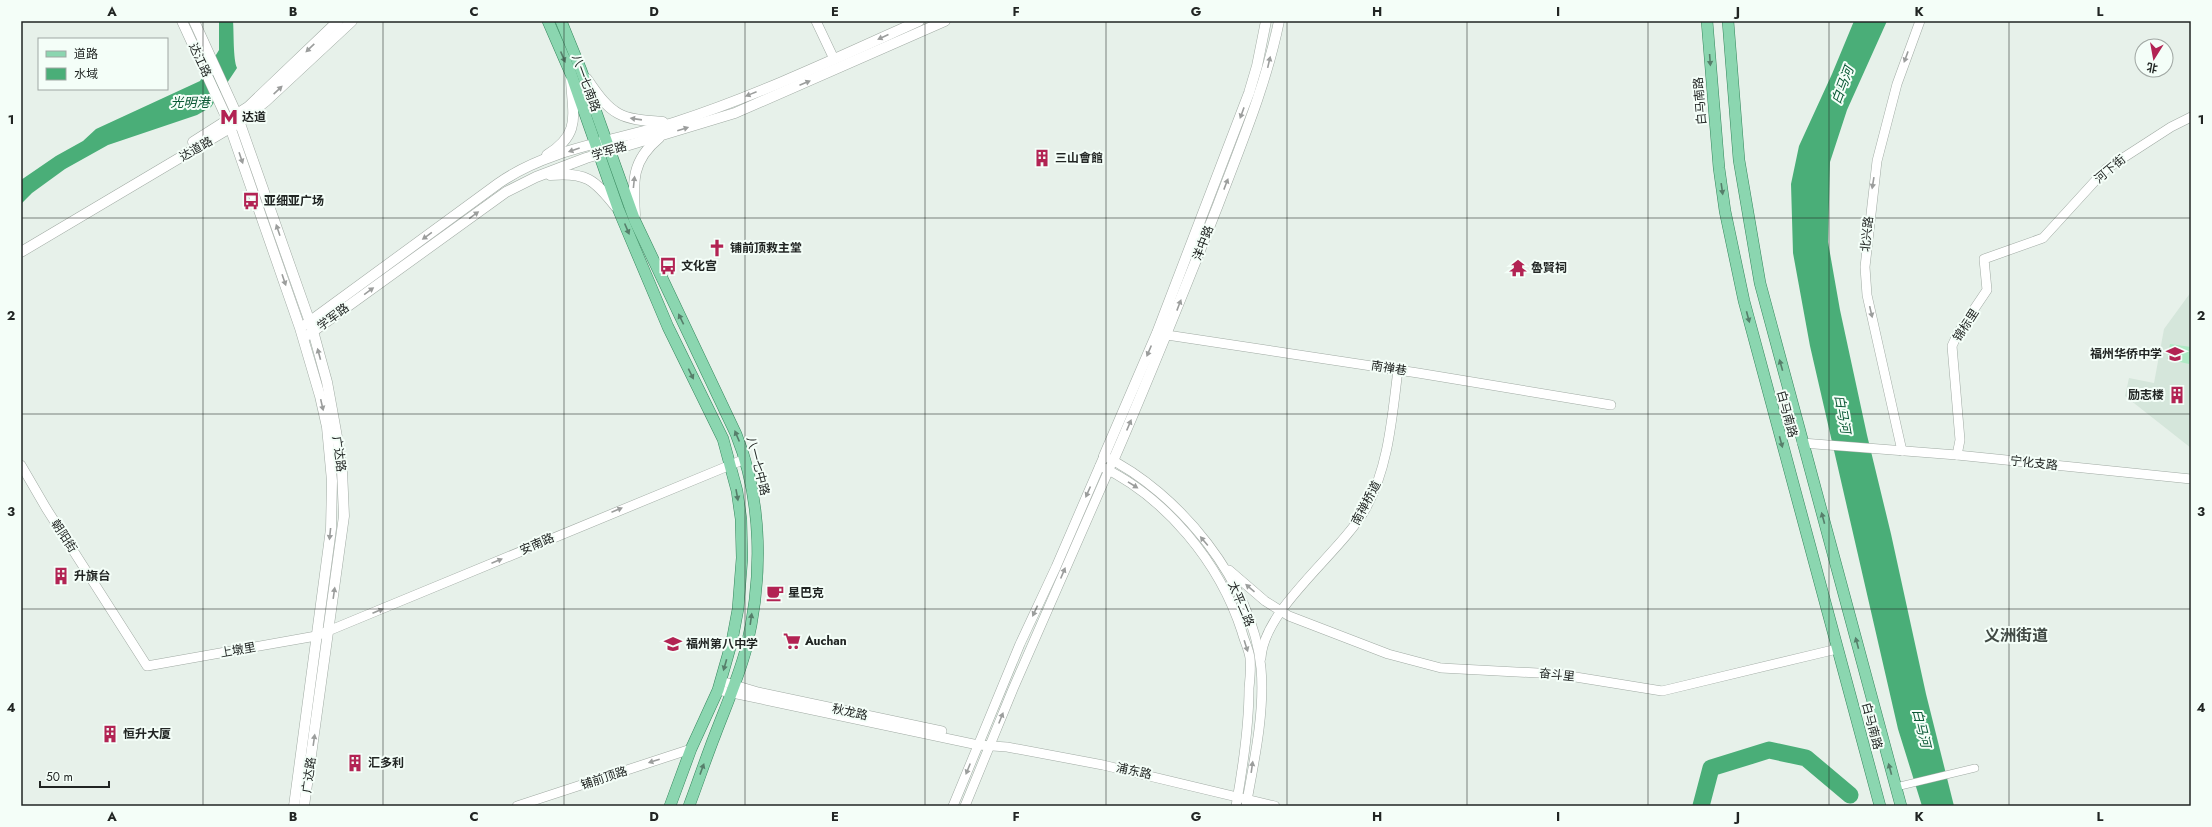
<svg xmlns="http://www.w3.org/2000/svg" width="2212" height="827" font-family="Jost,'Noto Sans SC',sans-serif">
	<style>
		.built { fill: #d5e6db }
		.green { fill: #afeac5 }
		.water { fill: #4aae78 }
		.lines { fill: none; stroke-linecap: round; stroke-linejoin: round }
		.river { stroke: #4aae78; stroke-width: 17 }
		.minor-casing { stroke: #a0aaa3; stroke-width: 8 }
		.tertiary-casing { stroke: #a0aaa3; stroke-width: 10 }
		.secondary-casing { stroke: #a0aaa3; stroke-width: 11 }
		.primary-casing { stroke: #34865c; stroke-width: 12 }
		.minor { stroke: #fff; stroke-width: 7 }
		.tertiary { stroke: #fff; stroke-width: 9 }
		.secondary { stroke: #fff; stroke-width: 10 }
		.primary { stroke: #8bd6b0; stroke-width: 11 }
		.oneway { fill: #9b9d9c }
		.oneway2 { fill: #567e6a }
		.grid { fill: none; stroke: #212523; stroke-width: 1; stroke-opacity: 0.55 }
		.labels { text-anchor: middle; stroke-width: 4; stroke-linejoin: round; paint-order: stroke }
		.street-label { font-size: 12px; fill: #212523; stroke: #f4fef8 }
		.poi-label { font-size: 12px; font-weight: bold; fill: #212523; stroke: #f4fef8; text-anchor: start }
		.water-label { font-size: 13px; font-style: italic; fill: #095834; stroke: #f4fef8 }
		.district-label { font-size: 16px; font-weight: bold; fill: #414944; stroke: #f4fef8 }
		.neatline { fill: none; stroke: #212523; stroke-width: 1.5 }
		.grid-label { font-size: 13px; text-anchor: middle; font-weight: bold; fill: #212523 }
	</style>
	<rect width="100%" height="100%" fill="#e7f1ea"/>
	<polygon class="built" points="2191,292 2191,448 2125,396 2129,378 2154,383 2164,329"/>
	<polygon class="green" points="2170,344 2191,347 2189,364 2167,359"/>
	<g class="water">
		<path d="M 219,21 L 233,21 C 234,33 233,59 237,68 L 211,107 L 197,115 L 108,145 L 65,169 L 32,193 L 21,204 L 21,180 L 56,156 L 83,141 L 96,129 L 200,81 L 219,50 Z"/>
		<polygon points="1854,21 1887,21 1847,110 1830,162 1828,242 1840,310 1867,435 1891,534 1926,694 1954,806 1922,806 1898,729 1810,346 1793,253 1791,184 1799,146 1832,74"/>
	</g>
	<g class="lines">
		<polyline class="river" points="1701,806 1711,768 1769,750 1806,758 1850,795"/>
		<g class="minor-casing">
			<polyline id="minor" points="1896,787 1975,768"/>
		</g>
		<g class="tertiary-casing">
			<g id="tertiary">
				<polyline points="816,21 834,59"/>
				<polyline points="1167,335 1418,373 1611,405"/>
				<polyline points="1802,443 1957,455 2191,479"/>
				<polyline points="1902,451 1867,295 1865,267 1877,161 1897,84 1920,21"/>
				<polyline points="1957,455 1960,440 1952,346 1958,333 1987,290 1984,259 2043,238 2106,169 2171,127 2191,117"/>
				<polyline points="21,465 46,508 147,666 316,636 745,459"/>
				<path d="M 1100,466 C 1166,497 1220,563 1242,632 C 1244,640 1249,650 1250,658 C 1251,668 1250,679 1249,688 C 1249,728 1243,767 1236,806"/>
				<polyline points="1229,570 1265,601 1289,616 1388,654 1441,668 1557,674 1662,691 1837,649"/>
				<path d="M 1261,658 C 1264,608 1341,553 1366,508 C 1389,466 1392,416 1398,370"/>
				<polyline points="721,681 758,692 942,731"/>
				<polyline points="718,690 978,745 1007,747 1103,765 1275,806"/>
				<polyline points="517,806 691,749"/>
				<path d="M 953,806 L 1020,644 L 1056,567 L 1104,456 C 1179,492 1253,583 1261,668 C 1265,712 1254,762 1246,806"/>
				<polyline points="965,806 1013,689 1111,465"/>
			</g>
		</g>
		<g class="secondary-casing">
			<g id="secondary">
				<polyline points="182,21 228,121 300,328 320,396 327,427 332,481 331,529 294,806"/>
				<polyline points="194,21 237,115 313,331 327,382 339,448 342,470 344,516 304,806"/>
				<path d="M 587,79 C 612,116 619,119 663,122"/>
				<polyline points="193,142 248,107 338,21"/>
				<path d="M 547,155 C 581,134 573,116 571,80"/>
				<path d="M 550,175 C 586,172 594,179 616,207"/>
				<path d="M 635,215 C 633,182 631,161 659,138"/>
				<polyline points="21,252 240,122 266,101 352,21"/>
				<path d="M 305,325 L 499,183 C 551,147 617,141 676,122 C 759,95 839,57 919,21"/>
				<polyline points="308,335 506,192 536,177 586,158 735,113 945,21"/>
				<polyline points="1104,456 1157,333 1249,93 1257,66 1266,21"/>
				<path d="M 1113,461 C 1150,376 1184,291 1218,205 C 1241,144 1266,85 1279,21"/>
			</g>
		</g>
		<g class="primary-casing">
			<g id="primary">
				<polyline points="548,21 571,74 619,211 668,327 723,439 737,491 741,519 742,558 738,609 732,641 718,690 691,749 670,806"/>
				<path d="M 561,21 L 581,70 L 635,221 L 736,434 C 763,501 763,579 746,649 C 738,679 726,706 715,735 C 706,758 698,782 689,806"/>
				<polyline points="1707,21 1719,168 1725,211 1744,301 1880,806"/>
				<polyline points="1728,21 1739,160 1760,283 1901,806"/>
			</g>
		</g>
		<use href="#minor" class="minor"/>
		<use href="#tertiary" class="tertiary"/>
		<use href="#secondary" class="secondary"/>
		<use href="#primary" class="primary"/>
	</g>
	<defs><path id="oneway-solid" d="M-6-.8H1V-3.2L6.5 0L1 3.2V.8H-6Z"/></defs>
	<g class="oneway">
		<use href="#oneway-solid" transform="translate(883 37) rotate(156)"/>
		<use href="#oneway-solid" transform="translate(310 48) rotate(136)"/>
		<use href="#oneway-solid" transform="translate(1906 57) rotate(110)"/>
		<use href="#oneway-solid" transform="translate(1269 62) rotate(-77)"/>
		<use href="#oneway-solid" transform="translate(805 83) rotate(-23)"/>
		<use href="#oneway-solid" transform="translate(278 90) rotate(-43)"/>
		<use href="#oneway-solid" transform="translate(751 94) rotate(158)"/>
		<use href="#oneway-solid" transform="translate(1242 113) rotate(110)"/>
		<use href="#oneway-solid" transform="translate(636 119) rotate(-172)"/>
		<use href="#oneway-solid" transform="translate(683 129) rotate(-17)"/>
		<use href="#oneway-solid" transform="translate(574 150) rotate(161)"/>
		<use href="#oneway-solid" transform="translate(241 158) rotate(71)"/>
		<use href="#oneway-solid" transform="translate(634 182) rotate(-84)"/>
		<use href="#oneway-solid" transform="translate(1873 183) rotate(99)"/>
		<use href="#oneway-solid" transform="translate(1226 184) rotate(-69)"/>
		<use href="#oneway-solid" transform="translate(474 215) rotate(-36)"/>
		<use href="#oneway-solid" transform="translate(278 230) rotate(-109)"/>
		<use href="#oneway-solid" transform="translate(427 236) rotate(144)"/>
		<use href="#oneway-solid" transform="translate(284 280) rotate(71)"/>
		<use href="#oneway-solid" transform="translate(369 291) rotate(-36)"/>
		<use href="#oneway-solid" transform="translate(1179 305) rotate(-69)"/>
		<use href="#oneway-solid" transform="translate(1871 312) rotate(77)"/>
		<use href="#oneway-solid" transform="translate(1149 351) rotate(113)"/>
		<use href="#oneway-solid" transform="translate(319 354) rotate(-105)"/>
		<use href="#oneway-solid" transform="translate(322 405) rotate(77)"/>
		<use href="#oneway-solid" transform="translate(1129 425) rotate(-67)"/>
		<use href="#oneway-solid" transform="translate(1133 485) rotate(32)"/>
		<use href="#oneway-solid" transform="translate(1088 492) rotate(114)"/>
		<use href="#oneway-solid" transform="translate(617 510) rotate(-23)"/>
		<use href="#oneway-solid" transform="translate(330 534) rotate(96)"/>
		<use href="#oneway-solid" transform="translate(1204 541) rotate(-130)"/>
		<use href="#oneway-solid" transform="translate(497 561) rotate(-23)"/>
		<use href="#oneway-solid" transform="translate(1063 573) rotate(-67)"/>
		<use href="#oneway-solid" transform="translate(1250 588) rotate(-139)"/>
		<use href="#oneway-solid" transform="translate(334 593) rotate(-82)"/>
		<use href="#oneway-solid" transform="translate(378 611) rotate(-23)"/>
		<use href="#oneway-solid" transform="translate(1035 611) rotate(115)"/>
		<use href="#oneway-solid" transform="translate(1246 646) rotate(72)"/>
		<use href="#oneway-solid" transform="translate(1001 718) rotate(-68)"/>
		<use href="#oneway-solid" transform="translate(314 740) rotate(-82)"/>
		<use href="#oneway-solid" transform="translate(654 761) rotate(162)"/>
		<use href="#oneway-solid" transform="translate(1252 767) rotate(-82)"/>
		<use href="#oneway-solid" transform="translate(968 769) rotate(112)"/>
	</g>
	<g class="oneway2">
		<use href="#oneway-solid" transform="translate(563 57) rotate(67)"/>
		<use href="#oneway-solid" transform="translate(1710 60) rotate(86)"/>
		<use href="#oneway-solid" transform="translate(1722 189) rotate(82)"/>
		<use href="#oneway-solid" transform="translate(627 229) rotate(67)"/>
		<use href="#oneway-solid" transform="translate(1748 317) rotate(75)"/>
		<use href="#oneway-solid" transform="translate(681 319) rotate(-116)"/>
		<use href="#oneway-solid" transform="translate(1781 365) rotate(-106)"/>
		<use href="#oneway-solid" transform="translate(691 374) rotate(64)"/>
		<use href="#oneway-solid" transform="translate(737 436) rotate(-113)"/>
		<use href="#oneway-solid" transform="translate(1781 442) rotate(75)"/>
		<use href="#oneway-solid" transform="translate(737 495) rotate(80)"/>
		<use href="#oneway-solid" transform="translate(1823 518) rotate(-105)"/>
		<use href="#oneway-solid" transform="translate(751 619) rotate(-82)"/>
		<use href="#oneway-solid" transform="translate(1857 643) rotate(-105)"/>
		<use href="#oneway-solid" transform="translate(725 665) rotate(106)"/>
		<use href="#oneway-solid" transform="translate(702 769) rotate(-70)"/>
		<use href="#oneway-solid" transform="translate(1890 769) rotate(-105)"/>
	</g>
	<path class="grid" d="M 203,21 L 203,806M 383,21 L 383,806M 564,21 L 564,806M 745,21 L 745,806M 925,21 L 925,806M 1106,21 L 1106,806M 1287,21 L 1287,806M 1467,21 L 1467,806M 1648,21 L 1648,806M 1829,21 L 1829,806M 2009,21 L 2009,806M 21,218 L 2191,218M 21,414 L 2191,414M 21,609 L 2191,609"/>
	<defs>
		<g id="metro-bare" transform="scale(1.38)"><path d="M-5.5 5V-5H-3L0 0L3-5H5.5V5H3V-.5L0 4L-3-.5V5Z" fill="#b22353" stroke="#f4fef8" stroke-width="2.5" paint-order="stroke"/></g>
		<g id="building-bare" transform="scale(1.38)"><path d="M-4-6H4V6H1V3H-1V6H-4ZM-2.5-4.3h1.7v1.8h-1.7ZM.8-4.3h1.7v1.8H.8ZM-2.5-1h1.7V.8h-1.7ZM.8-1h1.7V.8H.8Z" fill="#b22353" stroke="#f4fef8" stroke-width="2.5" paint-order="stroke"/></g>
		<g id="bus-bare" transform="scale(1.38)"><path d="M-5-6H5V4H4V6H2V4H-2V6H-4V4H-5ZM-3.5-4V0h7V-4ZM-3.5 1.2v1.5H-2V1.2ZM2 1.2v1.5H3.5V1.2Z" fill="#b22353" stroke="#f4fef8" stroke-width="2.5" paint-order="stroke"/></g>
		<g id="church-bare" transform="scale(1.38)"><path d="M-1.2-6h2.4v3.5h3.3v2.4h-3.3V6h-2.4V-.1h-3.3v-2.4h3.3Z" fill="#b22353" stroke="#f4fef8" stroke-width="2.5" paint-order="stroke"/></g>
		<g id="temple-bare" transform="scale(1.38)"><path d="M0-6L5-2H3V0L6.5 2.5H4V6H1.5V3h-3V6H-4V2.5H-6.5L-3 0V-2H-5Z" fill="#b22353" stroke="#f4fef8" stroke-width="2.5" paint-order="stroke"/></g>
		<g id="school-bare" transform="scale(1.38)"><path d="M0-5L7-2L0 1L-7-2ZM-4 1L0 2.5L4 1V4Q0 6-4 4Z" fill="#b22353" stroke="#f4fef8" stroke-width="2.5" paint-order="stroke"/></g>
		<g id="cafe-bare" transform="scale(1.38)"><path d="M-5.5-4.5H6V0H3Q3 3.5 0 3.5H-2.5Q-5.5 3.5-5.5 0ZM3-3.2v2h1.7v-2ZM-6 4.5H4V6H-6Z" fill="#b22353" stroke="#f4fef8" stroke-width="2.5" paint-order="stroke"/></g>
		<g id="supermarket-bare" transform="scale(1.38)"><path d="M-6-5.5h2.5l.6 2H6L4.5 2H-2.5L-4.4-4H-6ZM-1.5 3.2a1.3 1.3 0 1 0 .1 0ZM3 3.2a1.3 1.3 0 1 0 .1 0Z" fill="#b22353" stroke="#f4fef8" stroke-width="2.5" paint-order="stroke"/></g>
	</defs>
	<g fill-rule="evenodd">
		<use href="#metro-bare" x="229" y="117"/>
		<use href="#building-bare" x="1042" y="158"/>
		<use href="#bus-bare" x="251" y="201"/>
		<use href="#church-bare" x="717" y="248"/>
		<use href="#bus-bare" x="668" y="266"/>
		<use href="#temple-bare" x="1518" y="268"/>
		<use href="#school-bare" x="2175" y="354"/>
		<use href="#building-bare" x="2177" y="395"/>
		<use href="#building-bare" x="61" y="576"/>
		<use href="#cafe-bare" x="775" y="593"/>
		<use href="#supermarket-bare" x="792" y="641"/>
		<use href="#school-bare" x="673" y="644"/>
		<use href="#building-bare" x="110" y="734"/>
		<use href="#building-bare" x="355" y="763"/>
	</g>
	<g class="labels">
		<g class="street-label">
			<text transform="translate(200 60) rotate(65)" y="4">达江路</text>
			<text transform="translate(586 83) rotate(70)" y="4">八一七南路</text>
			<text transform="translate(1700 101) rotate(-95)" y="4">白马南路</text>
			<text transform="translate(196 149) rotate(-30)" y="4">达道路</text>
			<text transform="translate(609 151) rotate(-17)" y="4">学军路</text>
			<text transform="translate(2110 169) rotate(-40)" y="4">河下街</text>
			<text transform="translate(1867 234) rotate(-84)" y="4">北兴路</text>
			<text transform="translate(1203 243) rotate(-69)" y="4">洋中路</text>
			<text transform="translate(333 317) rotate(-37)" y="4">学军路</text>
			<text transform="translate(1966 325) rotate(-57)" y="4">锦标里</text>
			<text transform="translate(1389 368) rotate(9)" y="4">南禅巷</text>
			<text transform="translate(1787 414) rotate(75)" y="4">白马南路</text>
			<text transform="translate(339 454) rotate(82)" y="4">广达路</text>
			<text transform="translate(2034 463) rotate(6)" y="4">宁化支路</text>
			<text transform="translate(758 466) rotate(76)" y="4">八一七中路</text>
			<text transform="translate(1366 503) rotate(-62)" y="4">南禅桥道</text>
			<text transform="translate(64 536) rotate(57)" y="4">朝阳街</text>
			<text transform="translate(537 544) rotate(-23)" y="4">安南路</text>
			<text transform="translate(1241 604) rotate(67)" y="4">太平二路</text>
			<text transform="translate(238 650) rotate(-10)" y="4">上墩里</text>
			<text transform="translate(1557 675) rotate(6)" y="4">奋斗里</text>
			<text transform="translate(850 712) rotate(12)" y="4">秋龙路</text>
			<text transform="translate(1872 726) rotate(75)" y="4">白马南路</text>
			<text transform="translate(1134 771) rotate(12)" y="4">浦东路</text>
			<text transform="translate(309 775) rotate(-82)" y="4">广达路</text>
			<text transform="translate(604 778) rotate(-18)" y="4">铺前顶路</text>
		</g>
		<g class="poi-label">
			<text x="242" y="121">达道</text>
			<text x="1055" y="162">三山會館</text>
			<text x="264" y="205">亚细亚广场</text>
			<text x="730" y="252">铺前顶救主堂</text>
			<text x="681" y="270">文化宫</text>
			<text x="1531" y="272">魯賢祠</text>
			<text x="2162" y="358" text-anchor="end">福州华侨中学</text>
			<text x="2164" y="399" text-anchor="end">励志楼</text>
			<text x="74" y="580">升旗台</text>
			<text x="788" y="597">星巴克</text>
			<text x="805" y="645">Auchan</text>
			<text x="686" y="648">福州第八中学</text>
			<text x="123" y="738">恒升大厦</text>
			<text x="368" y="767">汇多利</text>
		</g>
		<g class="water-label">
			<text transform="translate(1842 85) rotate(-69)" y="5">白马河</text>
			<text x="190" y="107">光明港</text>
			<text transform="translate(1843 414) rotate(80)" y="5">白马河</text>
			<text transform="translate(1922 728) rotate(76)" y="5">白马河</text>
		</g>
		<g class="district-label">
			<text x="2016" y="641">义洲街道</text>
		</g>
	</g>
	<rect width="2212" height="827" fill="none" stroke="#f4fef8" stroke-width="44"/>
	<rect x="38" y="38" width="130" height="52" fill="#f4fef8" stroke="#a0a7a3"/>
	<rect x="46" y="51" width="20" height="6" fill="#8bd6b0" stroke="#a0a7a3"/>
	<text x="74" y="58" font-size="12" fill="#212523">道路</text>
	<rect x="46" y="68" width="20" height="12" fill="#4aae78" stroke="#a0a7a3"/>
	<text x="74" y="78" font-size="12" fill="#212523">水域</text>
	<g transform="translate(2154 58) rotate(191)"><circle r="19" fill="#f4fef8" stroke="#a0a7a3"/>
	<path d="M0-3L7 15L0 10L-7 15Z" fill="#b22353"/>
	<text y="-6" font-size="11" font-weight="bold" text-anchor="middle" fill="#212523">北</text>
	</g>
	<path d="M40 781v6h69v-6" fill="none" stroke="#212523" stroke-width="2"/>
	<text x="46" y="781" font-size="12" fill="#212523" stroke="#f4fef8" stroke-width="3" paint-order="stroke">50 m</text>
	<rect x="22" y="22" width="2168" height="783" class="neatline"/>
	<g class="grid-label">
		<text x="112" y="16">A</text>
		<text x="293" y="16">B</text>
		<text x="474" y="16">C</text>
		<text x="654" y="16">D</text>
		<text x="835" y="16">E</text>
		<text x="1016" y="16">F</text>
		<text x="1196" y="16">G</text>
		<text x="1377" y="16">H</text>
		<text x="1558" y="16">I</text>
		<text x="1738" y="16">J</text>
		<text x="1919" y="16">K</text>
		<text x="2100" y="16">L</text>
		<text x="11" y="124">1</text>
		<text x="2201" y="124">1</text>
		<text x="11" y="320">2</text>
		<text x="2201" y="320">2</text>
		<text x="11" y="516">3</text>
		<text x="2201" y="516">3</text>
		<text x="11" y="712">4</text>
		<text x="2201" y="712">4</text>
		<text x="112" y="821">A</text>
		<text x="293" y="821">B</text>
		<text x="474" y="821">C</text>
		<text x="654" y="821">D</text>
		<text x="835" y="821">E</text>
		<text x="1016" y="821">F</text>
		<text x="1196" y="821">G</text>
		<text x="1377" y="821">H</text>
		<text x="1558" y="821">I</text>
		<text x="1738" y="821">J</text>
		<text x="1919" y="821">K</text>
		<text x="2100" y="821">L</text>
	</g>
</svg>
